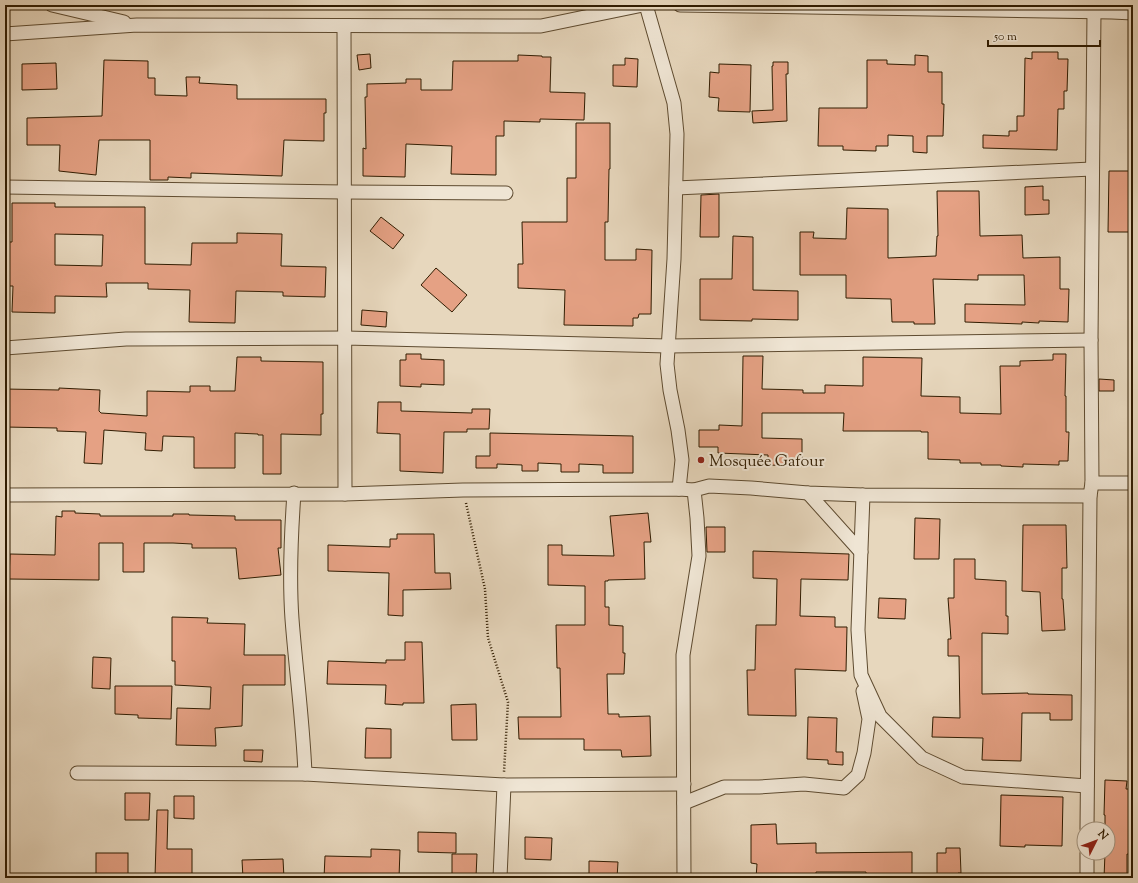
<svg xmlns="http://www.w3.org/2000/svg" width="1138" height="883" font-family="'Sorts Mill Goudy',serif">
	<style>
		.building { fill: #e5a184; stroke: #301c01; fill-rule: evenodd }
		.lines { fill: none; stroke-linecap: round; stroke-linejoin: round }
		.minor-casing { stroke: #5e4b30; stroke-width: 15 }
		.path { stroke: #301c01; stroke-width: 2.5; stroke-dasharray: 1 2; stroke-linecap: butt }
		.minor { stroke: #efe5d4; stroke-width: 13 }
		.poi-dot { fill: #8f2418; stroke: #efe5d4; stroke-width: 1.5 }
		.labels { text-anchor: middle; stroke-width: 4; stroke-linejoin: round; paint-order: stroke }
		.poi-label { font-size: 16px; fill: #301c01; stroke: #efe5d4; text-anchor: start }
	</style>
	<rect width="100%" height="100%" fill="#e7d7bd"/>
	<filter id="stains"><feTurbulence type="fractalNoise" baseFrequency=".005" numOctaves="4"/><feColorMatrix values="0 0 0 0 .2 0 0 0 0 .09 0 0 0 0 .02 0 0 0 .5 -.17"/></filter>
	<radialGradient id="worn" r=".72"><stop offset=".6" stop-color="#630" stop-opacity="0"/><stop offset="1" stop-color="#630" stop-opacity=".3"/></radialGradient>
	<g class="building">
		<polygon points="1032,52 1058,52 1058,59 1068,59 1067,91 1064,91 1064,109 1058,109 1057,150 983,148 983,135 1009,136 1009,131 1017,131 1017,116 1024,116 1025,58 1032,59"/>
		<polygon points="370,54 371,68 359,70 357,55"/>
		<polygon points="518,55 542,56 542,57 551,57 550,92 585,93 584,120 540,119 540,122 504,121 504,136 496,136 496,175 451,174 452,146 406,144 405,177 363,176 363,148 366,149 365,97 367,97 367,84 406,83 406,79 421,79 421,90 452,90 453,61 518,61"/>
		<polygon points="915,55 928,56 928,72 942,72 942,104 944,104 943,136 927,136 927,153 913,152 913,136 888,135 888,146 876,146 876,151 843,150 843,146 818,146 819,108 867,108 867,60 887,60 887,64 915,65"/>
		<polygon points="625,58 638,59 637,87 613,86 613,65 625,65"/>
		<polygon points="104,60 148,61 148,78 155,78 155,95 187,96 186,77 200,77 199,83 237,85 237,99 326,99 326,113 324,113 324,141 284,140 282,176 191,173 191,178 168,177 168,180 150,180 150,140 99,140 96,175 59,171 60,145 27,145 27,118 102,116"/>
		<polygon points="773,62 788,62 788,74 786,74 787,121 753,123 752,111 773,110 772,66 773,66"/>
		<polygon points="56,63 57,89 22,90 22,64"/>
		<polygon points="719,64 751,65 750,112 718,111 719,98 709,97 710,72 719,73"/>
		<polygon points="576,123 610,123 610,169 609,169 608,222 605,222 605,260 636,260 636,249 652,250 651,314 639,314 638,318 633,318 633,326 564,325 565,290 518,288 518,264 523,264 522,222 567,222 567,178 576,178"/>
		<polygon points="1109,171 1133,171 1133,232 1108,232"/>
		<polygon points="1043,186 1043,200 1049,200 1049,214 1025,215 1025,187"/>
		<polygon points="937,191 979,191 980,236 1022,235 1023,258 1060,257 1060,289 1069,289 1068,322 1039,321 1039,323 1022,322 1022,324 965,322 965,304 1025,305 1024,275 978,275 978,280 933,279 935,324 914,324 914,322 892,322 891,299 846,298 846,275 800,275 800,232 814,232 813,238 846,239 847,208 888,209 888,258 936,256 937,236 938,236"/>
		<polygon points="719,194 719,237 700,237 701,195"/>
		<path d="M 12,203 L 55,203 L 55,207 L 145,207 L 145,264 L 191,265 L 192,243 L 237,243 L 237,233 L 282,234 L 281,266 L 326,267 L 325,297 L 283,296 L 283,292 L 236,291 L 235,323 L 189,322 L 190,290 L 148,289 L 148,283 L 106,283 L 107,297 L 55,296 L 55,313 L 12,312 L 13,286 L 5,286 L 5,242 L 12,242 ZM 55,234 L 103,235 L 102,266 L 55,265 Z"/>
		<polygon points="381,217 404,235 393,249 370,231"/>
		<polygon points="733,236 753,237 753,290 798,291 798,320 752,319 752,321 700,320 700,279 732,279"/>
		<polygon points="436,268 467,295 452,312 421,285"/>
		<polygon points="362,310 387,312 386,327 361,325"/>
		<polygon points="406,354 421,354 421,359 444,360 444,385 421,384 421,387 400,386 400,360 406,360"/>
		<polygon points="1053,354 1066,354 1065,396 1066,396 1066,432 1069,432 1068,461 1059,461 1059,465 1023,464 1023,467 1001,466 1001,465 981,465 981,463 960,463 960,460 928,459 928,432 921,432 921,431 843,431 844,413 762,413 762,438 802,439 802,466 768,465 768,455 718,453 718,447 699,447 699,430 719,430 719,425 742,426 743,356 763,356 762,389 803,390 803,393 825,393 825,385 863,386 863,357 922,358 921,396 960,397 960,413 1001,414 1000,366 1020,366 1020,361 1053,360"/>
		<polygon points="237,357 261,357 261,361 323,362 323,414 321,414 321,435 281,434 281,474 263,474 263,435 258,435 258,434 235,433 235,468 194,468 194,437 163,436 162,451 145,450 146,433 104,430 102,464 84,463 86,432 57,431 57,428 5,427 5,389 59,390 59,388 100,390 99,411 101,413 147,416 147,391 190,392 190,386 210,386 210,391 235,391"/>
		<polygon points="1099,379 1114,380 1114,391 1099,391"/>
		<polygon points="378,402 401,402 401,411 472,413 472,409 490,409 489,429 467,429 467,432 444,432 443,473 400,471 400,434 377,433"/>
		<polygon points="490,433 633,436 633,473 603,473 603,465 579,464 579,472 561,472 561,464 538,463 538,471 522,471 522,465 497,464 497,468 476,468 476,456 490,456"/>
		<polygon points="62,511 75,511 75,513 100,514 100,516 173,516 173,514 189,514 189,515 235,516 235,520 281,520 281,548 278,548 281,575 239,579 236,548 192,548 192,544 173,543 144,543 144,572 123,572 123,543 99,543 99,580 9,579 10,554 55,555 56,516 62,517"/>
		<polygon points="648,513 651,542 644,542 645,579 608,580 608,581 605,581 605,607 609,607 609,625 623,626 623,653 625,653 624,674 607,674 608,714 619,714 619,717 650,716 651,756 622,757 621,750 584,750 584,739 519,739 518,717 561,717 560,668 557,668 556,625 585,625 585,586 548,585 548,545 562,545 562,555 614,556 610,516"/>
		<polygon points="915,518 940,519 939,559 914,559"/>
		<polygon points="1023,525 1066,525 1067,568 1062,568 1062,599 1063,599 1065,630 1042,631 1040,592 1022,591"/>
		<polygon points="706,527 725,527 725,552 707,552"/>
		<polygon points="397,534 434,534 435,573 450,573 451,589 403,590 403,616 388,615 389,573 328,571 328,545 390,547 390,539 397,539"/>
		<polygon points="753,551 849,554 848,580 801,579 800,616 835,617 835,627 847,627 846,671 795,669 796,716 748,715 747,670 755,670 756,625 776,625 777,579 753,578"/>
		<polygon points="954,559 975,559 975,579 1006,581 1006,616 1008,616 1008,634 982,633 982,694 1028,693 1028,694 1072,695 1072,720 1050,720 1050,713 1022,713 1021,761 982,760 983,738 932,737 933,717 960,718 959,656 948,656 948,639 951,639 948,598 954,598"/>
		<polygon points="879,598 906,599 905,619 878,618"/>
		<polygon points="172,617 208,618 207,623 245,624 244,655 285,655 285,685 243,685 242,726 215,728 216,746 176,745 177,708 210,709 211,687 175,685 175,661 172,661"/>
		<polygon points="405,642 422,642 424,703 403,703 403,705 385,704 386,685 327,684 328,661 386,663 386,660 405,660"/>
		<polygon points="93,657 111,658 110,689 92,688"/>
		<polygon points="115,686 172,686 171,719 138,718 138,715 115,714"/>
		<polygon points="476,704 477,740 452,740 451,705"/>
		<polygon points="808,717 837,718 836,752 843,752 843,765 828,764 828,760 807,759"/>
		<polygon points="366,728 391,729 391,758 365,758"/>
		<polygon points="244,750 263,750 262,762 244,761"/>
		<polygon points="1105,780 1127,781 1126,789 1133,789 1133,855 1127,854 1127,878 1104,878 1105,853 1108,853 1108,829 1105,829 1105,815 1104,815"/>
		<polygon points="125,793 150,793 149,820 125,820"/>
		<polygon points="1001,795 1063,797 1062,846 1025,845 1025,847 1000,846"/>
		<polygon points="174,796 194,796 194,819 174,818"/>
		<polygon points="157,810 168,810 167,849 192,849 192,878 155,877"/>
		<polygon points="776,824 777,844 816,843 816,853 912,852 912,878 866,878 866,872 816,872 816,876 776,876 776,878 756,878 757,864 751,863 751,825"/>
		<polygon points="418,832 456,833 456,853 418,852"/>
		<polygon points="525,837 552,838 551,860 525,859"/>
		<polygon points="946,848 960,848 961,873 958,873 958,878 937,878 937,853 946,853"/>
		<polygon points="371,849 400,850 399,878 324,878 325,856 371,857"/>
		<rect x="96" y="853" width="32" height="21"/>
		<polygon points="452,854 477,854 476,877 452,877"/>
		<polygon points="283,859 284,878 243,878 242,860"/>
		<polygon points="589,861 618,862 617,878 589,878"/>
	</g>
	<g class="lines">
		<g class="minor-casing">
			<g id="minor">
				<polyline points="52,5 124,22"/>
				<polyline points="646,5 674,103 677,134 674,259 667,364 670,390 678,430 682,460 679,489"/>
				<polyline points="680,5 1112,12 1133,13"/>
				<polyline points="344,26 345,494"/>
				<polyline points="5,34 137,25 541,26 643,5"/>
				<polyline points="5,187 344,192 506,193"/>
				<polyline points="676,188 1092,169"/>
				<polyline points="5,348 126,339 345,338 668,346 1091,340"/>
				<polyline points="1092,483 1133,483"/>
				<path d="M 294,493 C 291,535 289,577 292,619 C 296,671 303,722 305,774"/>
				<polyline points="808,493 861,552"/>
				<polyline points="5,495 345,494 463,490 679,489 694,490"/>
				<polyline points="863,495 858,630 861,675 880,716 922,758 963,777 1087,786"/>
				<polyline points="77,773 305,774 504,785 684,784"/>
				<polyline points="684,803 724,787 759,787 804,784 844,788 858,775 864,753 869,719 863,691"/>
				<polyline points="1087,829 1090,496 1092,483 1091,340 1094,12"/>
				<polyline points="500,878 504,785"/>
				<polyline points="684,878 683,655 699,556 697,518 694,490 709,486 751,488 808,493 863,495 1090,496"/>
				<polyline points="1087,878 1087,853"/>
			</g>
		</g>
		<polyline class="path" points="466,503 485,589 488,638 508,702 504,772"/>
		<use href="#minor" class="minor"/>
	</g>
	<circle class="poi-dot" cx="701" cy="460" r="4"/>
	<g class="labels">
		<g class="poi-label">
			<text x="709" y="466">Mosquée Gafour</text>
		</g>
	</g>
	<rect width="1138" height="883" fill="none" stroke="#e7d7bd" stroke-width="20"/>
	<rect x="6" y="6" width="1126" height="871" fill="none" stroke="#301c01" stroke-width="2"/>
	<rect x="10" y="10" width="1118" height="863" fill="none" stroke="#301c01"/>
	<g transform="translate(1096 841) rotate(48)"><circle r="19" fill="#efe5d4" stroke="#a39580"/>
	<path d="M0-3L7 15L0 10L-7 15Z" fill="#8f2418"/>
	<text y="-6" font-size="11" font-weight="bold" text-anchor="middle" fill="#301c01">N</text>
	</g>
	<path d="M988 40v6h112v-6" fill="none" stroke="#301c01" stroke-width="2"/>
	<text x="994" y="40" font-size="12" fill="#301c01" stroke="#efe5d4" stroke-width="3" paint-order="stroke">50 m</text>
	<rect width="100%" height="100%" filter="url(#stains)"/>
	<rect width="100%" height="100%" fill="url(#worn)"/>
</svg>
